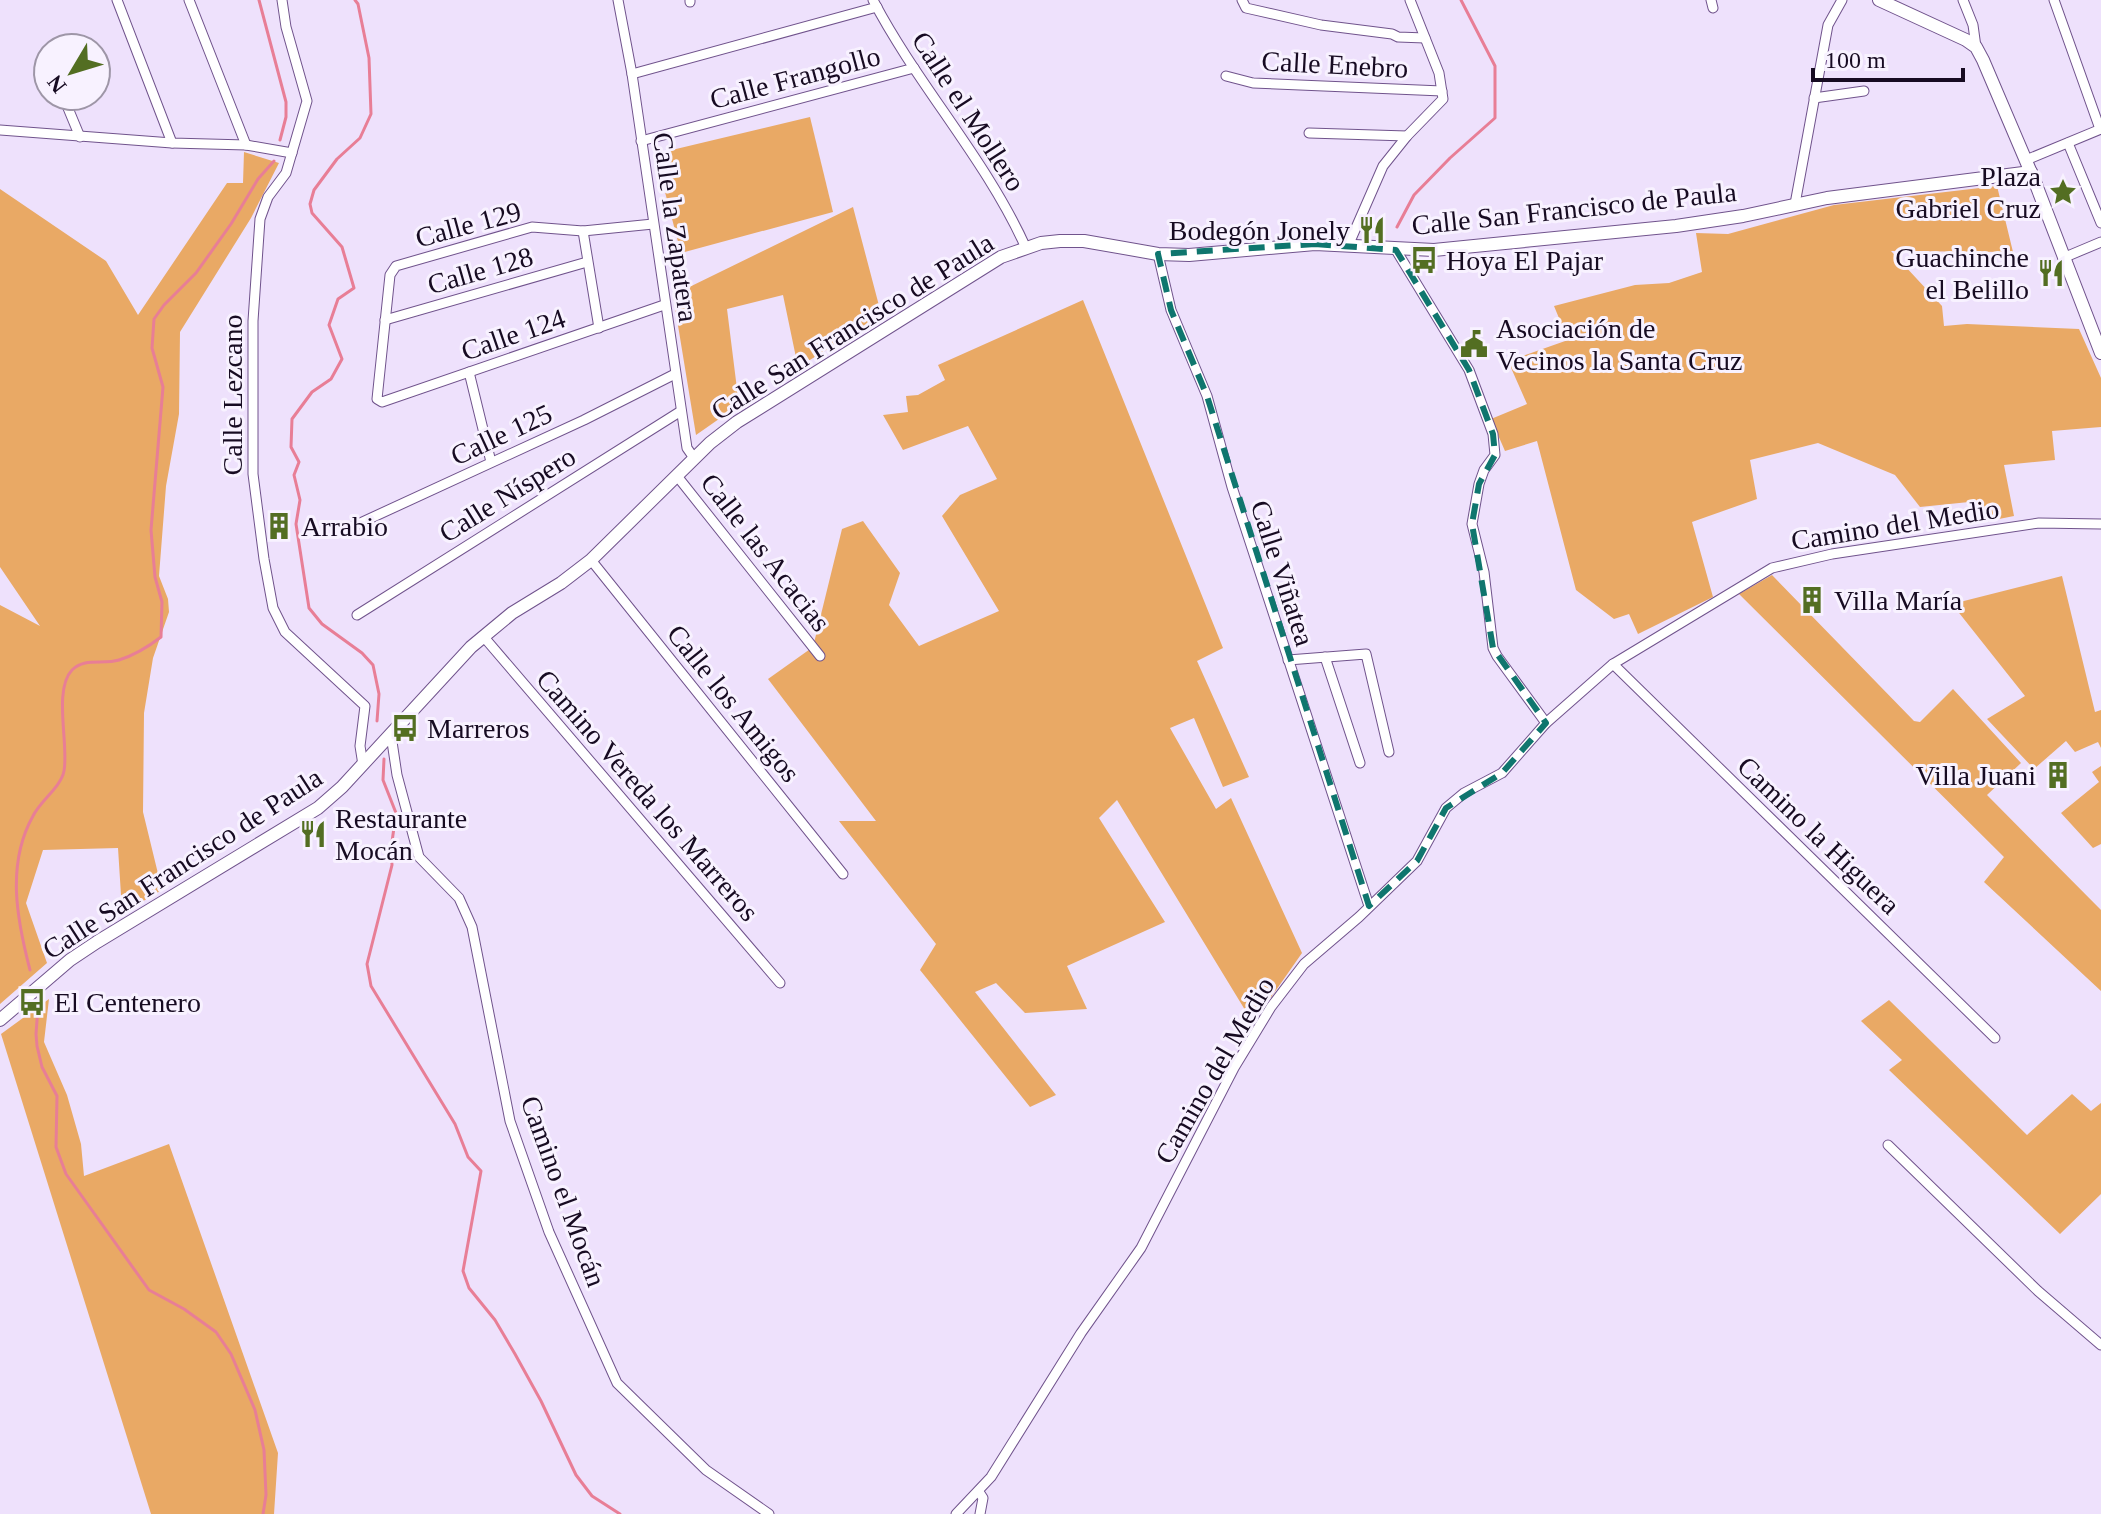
<svg xmlns="http://www.w3.org/2000/svg" width="2101" height="1514" font-family="'Times New Roman',serif">
	<style>
		.green { fill: #e9a965 }
		.lines { fill: none; stroke-linecap: round; stroke-linejoin: round }
		.stream { stroke: #e87e96; stroke-width: 3 }
		.street-casing { stroke: #70538c; stroke-width: 11 }
		.secondary-casing { stroke: #70538c; stroke-width: 14 }
		.street { stroke: #fff; stroke-width: 9 }
		.secondary { stroke: #fff; stroke-width: 12 }
		.marked { fill: none; stroke: #0f766e; stroke-width: 6; stroke-dasharray: 16 10; stroke-linejoin: round }
		.labels { text-anchor: middle; stroke-width: 6; stroke-linejoin: round; paint-order: stroke }
		.street-label { font-size: 28px; fill: #170b22; stroke: #f8f2ff }
		.poi-label { font-size: 28px; fill: #170b22; stroke: #f8f2ff; text-anchor: start }
	</style>
	<rect width="100%" height="100%" fill="#eee1fc"/>
	<g class="green">
		<polygon points="810,117 833,212 681,253 655,154"/>
		<polygon points="244,152 279,163 251,218 180,332 179,414 166,486 159,576 168,599 169,612 153,658 144,713 143,812 162,890 128,910 121,895 118,848 43,850 26,903 47,963 0,1004 0,605 40,626 0,567 0,189 106,261 138,315 227,183 243,183"/>
		<polygon points="1997,186 2013,252 1891,251 1942,306 1944,326 1967,324 2079,329 2101,378 2101,427 2052,431 2055,460 2004,465 2014,516 1979,523 1969,502 1920,507 1895,475 1818,443 1750,460 1757,499 1692,522 1713,597 1638,634 1629,614 1614,619 1576,590 1537,441 1505,451 1491,419 1527,404 1508,361 1568,340 1554,306 1635,285 1669,283 1702,272 1696,233 1728,234 1834,205"/>
		<polygon points="853,207 882,317 798,367 783,295 727,309 739,405 696,435 673,295"/>
		<polygon points="1083,300 1223,648 1197,661 1249,777 1223,787 1194,718 1170,728 1216,809 1231,798 1302,953 1253,1023 1117,800 1099,818 1165,922 1067,966 1087,1009 1025,1013 996,983 975,992 1056,1095 1030,1107 920,970 936,944 839,821 876,821 768,679 813,647 842,529 863,521 900,573 889,605 919,646 999,611 942,516 960,495 997,479 968,426 903,450 883,415 908,412 906,396 918,395 945,380 938,365"/>
		<polygon points="1772,575 1914,721 1920,722 1953,689 2021,763 1987,795 2101,910 2101,991 1984,882 2004,857 1739,594"/>
		<polygon points="2062,576 2095,712 2101,710 2101,748 2098,742 2075,752 2066,741 2034,769 1987,719 2025,696 1952,604"/>
		<polygon points="2101,766 2101,844 2093,848 2061,813 2099,782 2092,772"/>
		<polygon points="49,999 44,1042 67,1095 81,1144 84,1176 169,1144 278,1453 274,1514 151,1514 1,1034"/>
		<polygon points="1889,1000 2027,1135 2072,1094 2091,1111 2101,1103 2101,1194 2060,1234 1889,1070 1902,1060 1861,1021"/>
	</g>
	<g class="lines">
		<g class="stream">
			<polyline points="259,0 286,102 286,117 280,140"/>
			<polyline points="355,0 358,4 369,58 371,114 360,138 337,159 314,190 310,204 312,213 342,247 354,288 338,299 329,325 342,359 331,379 312,392 292,419 291,447 299,462 294,475 300,500 296,524 309,608 322,624 362,653 373,665 379,694 377,721"/>
			<polyline points="1397,227 1414,195 1450,158 1495,118 1495,66 1461,0"/>
			<polyline points="384,759 383,780 396,813 391,849 392,865 367,964 371,986 455,1124 468,1157 481,1171 463,1271 469,1288 495,1320 515,1354 541,1401 576,1475 592,1496 620,1514"/>
			<path d="M 30,970 C 17,920 6,864 33,816 C 40,801 61,787 64,771 C 69,745 53,690 72,670 C 85,657 103,665 119,660 C 135,655 148,647 161,637 L 162,602 L 155,577 L 151,530 L 163,387 L 152,348 L 154,319 L 164,305 L 196,273 L 231,224 L 258,179 L 274,161"/>
			<polyline points="38,1007 36,1034 37,1046 42,1067 57,1096 56,1147 66,1174 149,1290 184,1309 216,1332 231,1354 255,1410 264,1450 266,1495 263,1514"/>
		</g>
		<g class="street-casing">
			<g id="street">
				<polyline points="117,0 172,143"/>
				<polyline points="189,0 246,145"/>
				<polyline points="282,0 286,27 307,101 286,173 268,197 260,219 253,321 253,474 264,559 273,608 285,632 365,706 360,746 363,765"/>
				<polyline points="618,0 632,74 687,448 694,458"/>
				<polyline points="690,0 690,2"/>
				<path d="M 873,0 C 918,86 986,159 1026,248"/>
				<polyline points="1242,0 1246,8 1321,25 1392,34 1398,37 1425,38"/>
				<polyline points="1711,0 1713,8"/>
				<polyline points="1963,0 1973,25 1976,47"/>
				<polyline points="2054,0 2100,129"/>
				<polyline points="632,74 877,7"/>
				<polyline points="1226,76 1253,83 1442,91"/>
				<polyline points="63,96 80,137"/>
				<polyline points="1814,98 1864,91"/>
				<polyline points="0,130 172,143 246,145 292,153"/>
				<polyline points="1309,133 1407,136"/>
				<polyline points="641,141 914,68"/>
				<polyline points="2068,143 2101,223"/>
				<polyline points="2026,160 2101,129"/>
				<polyline points="1795,204 1828,25 1842,0"/>
				<polyline points="653,224 583,231 532,227 396,266 390,275 377,399 382,402 664,305"/>
				<polyline points="583,231 599,328"/>
				<polyline points="1348,246 1383,166 1407,136 1443,99 1439,73 1410,0"/>
				<polyline points="1396,250 1469,370 1493,434 1495,455 1484,470 1479,484 1472,524 1484,572 1493,648 1497,656 1546,723"/>
				<polyline points="1158,254 1171,310 1207,396 1232,487 1369,906"/>
				<polyline points="2063,258 2101,242"/>
				<polyline points="385,320 587,262"/>
				<polyline points="469,372 491,462"/>
				<polyline points="677,476 820,656"/>
				<polyline points="345,530 584,420 675,374"/>
				<polyline points="591,560 843,874"/>
				<polyline points="357,615 681,411"/>
				<polyline points="483,636 780,983"/>
				<polyline points="1325,657 1360,763"/>
				<polyline points="1288,660 1366,654 1389,752"/>
				<polyline points="1613,664 1995,1038"/>
				<polyline points="391,735 397,775 419,857 459,898 472,927 510,1121 549,1232 617,1383 706,1470 769,1514"/>
				<polyline points="1888,1145 2038,1291 2101,1345"/>
				<polyline points="979,1492 983,1498 980,1514"/>
				<polyline points="956,1514 991,1477 1081,1333 1141,1248 1234,1068 1271,1007 1304,964 1359,917 1417,861 1446,808 1464,793 1502,773 1546,723 1613,664 1772,568 1832,554 2039,523 2101,524"/>
			</g>
		</g>
		<g class="secondary-casing">
			<g id="secondary">
				<polyline points="1879,0 1966,40 1976,47 1983,60 2035,182 2101,353"/>
				<polyline points="0,1020 70,960 97,942 318,808 342,787 471,647 512,613 561,583 591,560 710,443 737,422 1001,257 1041,243 1060,241 1084,241 1158,254 1189,255 1315,244 1434,250 1676,226 1743,216 1827,198 2031,172"/>
			</g>
		</g>
		<use href="#street" class="street"/>
		<use href="#secondary" class="secondary"/>
	</g>
	<path class="marked" d="M 1315,244 L 1396,250 L 1469,370 L 1493,434 L 1495,455 L 1479,484 L 1472,524 L 1493,648 L 1546,723 L 1502,773 L 1446,808 L 1417,861 L 1369,906 L 1207,396 L 1171,310 L 1158,254 Z"/>
	<defs>
		<g id="sight-bare" transform="scale(2.16)"><path d="M0-6L1.8-2.2L6-1.7L2.9 1.2L3.7 5.4L0 3.3L-3.7 5.4L-2.9 1.2L-6-1.7L-1.8-2.2Z" fill="#536e22" stroke="#f8f2ff" stroke-width="2.5" paint-order="stroke"/></g>
		<g id="restaurant-bare" transform="scale(2.16)"><path d="M-5-6h1v4h1v-4h1v4h1v-4h1v5L-1.5 .5V6h-2V.5L-5-1ZM5-6V6H3V1.5H1.5Q1.5-4 5-6Z" fill="#536e22" stroke="#f8f2ff" stroke-width="2.5" paint-order="stroke"/></g>
		<g id="bus-bare" transform="scale(2.16)"><path d="M-5-6H5V4H4V6H2V4H-2V6H-4V4H-5ZM-3.5-4V0h7V-4ZM-3.5 1.2v1.5H-2V1.2ZM2 1.2v1.5H3.5V1.2Z" fill="#536e22" stroke="#f8f2ff" stroke-width="2.5" paint-order="stroke"/></g>
		<g id="civic-bare" transform="scale(2.16)"><path d="M-.6-6.5H3V-4.5H.6V-3L4-1V1h2V6H-6V1h2V-1L-.6-3ZM-1.2 2.5V6h2.4V2.5Z" fill="#536e22" stroke="#f8f2ff" stroke-width="2.5" paint-order="stroke"/></g>
		<g id="building-bare" transform="scale(2.16)"><path d="M-4-6H4V6H1V3H-1V6H-4ZM-2.5-4.3h1.7v1.8h-1.7ZM.8-4.3h1.7v1.8H.8ZM-2.5-1h1.7V.8h-1.7ZM.8-1h1.7V.8H.8Z" fill="#536e22" stroke="#f8f2ff" stroke-width="2.5" paint-order="stroke"/></g>
	</defs>
	<g fill-rule="evenodd">
		<use href="#sight-bare" x="2063" y="192"/>
		<use href="#restaurant-bare" x="1372" y="230"/>
		<use href="#bus-bare" x="1424" y="260"/>
		<use href="#restaurant-bare" x="2051" y="273"/>
		<use href="#civic-bare" x="1474" y="344"/>
		<use href="#building-bare" x="279" y="526"/>
		<use href="#building-bare" x="1812" y="600"/>
		<use href="#bus-bare" x="405" y="728"/>
		<use href="#building-bare" x="2058" y="775"/>
		<use href="#restaurant-bare" x="313" y="834"/>
		<use href="#bus-bare" x="32" y="1002"/>
	</g>
	<g class="labels">
		<g class="street-label">
			<text transform="translate(1335 64) rotate(3)" y="10">Calle Enebro</text>
			<text transform="translate(795 77) rotate(-15)" y="10">Calle Frangollo</text>
			<text transform="translate(969 111) rotate(57)" y="10">Calle el Mollero</text>
			<text transform="translate(1574 208) rotate(-6)" y="10">Calle San Francisco de Paula</text>
			<text transform="translate(468 224) rotate(-15)" y="10">Calle 129</text>
			<text transform="translate(676 227) rotate(82)" y="10">Calle la Zapatera</text>
			<text transform="translate(480 270) rotate(-16)" y="10">Calle 128</text>
			<text transform="translate(852 326) rotate(-32)" y="10">Calle San Francisco de Paula</text>
			<text transform="translate(513 334) rotate(-19)" y="10">Calle 124</text>
			<text transform="translate(232 395) rotate(-90)" y="10">Calle Lezcano</text>
			<text transform="translate(501 434) rotate(-25)" y="10">Calle 125</text>
			<text transform="translate(507 494) rotate(-32)" y="10">Calle Níspero</text>
			<text transform="translate(1895 524) rotate(-9)" y="10">Camino del Medio</text>
			<text transform="translate(766 552) rotate(52)" y="10">Calle las Acacias</text>
			<text transform="translate(1283 573) rotate(72)" y="10">Calle Viñatea</text>
			<text transform="translate(734 703) rotate(51)" y="10">Calle los Amigos</text>
			<text transform="translate(648 795) rotate(49)" y="10">Camino Vereda los Marreros</text>
			<text transform="translate(1819 835) rotate(44)" y="10">Camino la Higuera</text>
			<text transform="translate(182 863) rotate(-33)" y="10">Calle San Francisco de Paula</text>
			<text transform="translate(1214 1070) rotate(-60)" y="10">Camino del Medio</text>
			<text transform="translate(564 1191) rotate(70)" y="10">Camino el Mocán</text>
		</g>
		<g class="poi-label">
			<text x="2041" y="186" text-anchor="end">Plaza<tspan x="2041" dy="32">Gabriel Cruz</tspan></text>
			<text x="1350" y="240" text-anchor="end">Bodegón Jonely</text>
			<text x="2029" y="267" text-anchor="end">Guachinche<tspan x="2029" dy="32">el Belillo</tspan></text>
			<text x="1446" y="270">Hoya El Pajar</text>
			<text x="1496" y="338">Asociación de<tspan x="1496" dy="32">Vecinos la Santa Cruz</tspan></text>
			<text x="301" y="536">Arrabio</text>
			<text x="1834" y="610">Villa María</text>
			<text x="427" y="738">Marreros</text>
			<text x="2036" y="785" text-anchor="end">Villa Juani</text>
			<text x="335" y="828">Restaurante<tspan x="335" dy="32">Mocán</tspan></text>
			<text x="54" y="1012">El Centenero</text>
		</g>
	</g>
	<g transform="translate(72 72) rotate(232)"><circle r="38" fill="#f8f2ff" stroke="#9e96a7" stroke-width="2"/>
	<path d="M0-6L14 30L0 20L-14 30Z" fill="#536e22"/>
	<text y="-12" font-size="22" font-weight="bold" text-anchor="middle" fill="#170b22">N</text>
	</g>
	<path d="M1813 68v12h150v-12" fill="none" stroke="#170b22" stroke-width="4"/>
	<text x="1825" y="68" font-size="24" fill="#170b22" stroke="#f8f2ff" stroke-width="6" paint-order="stroke">100 m</text>
</svg>
